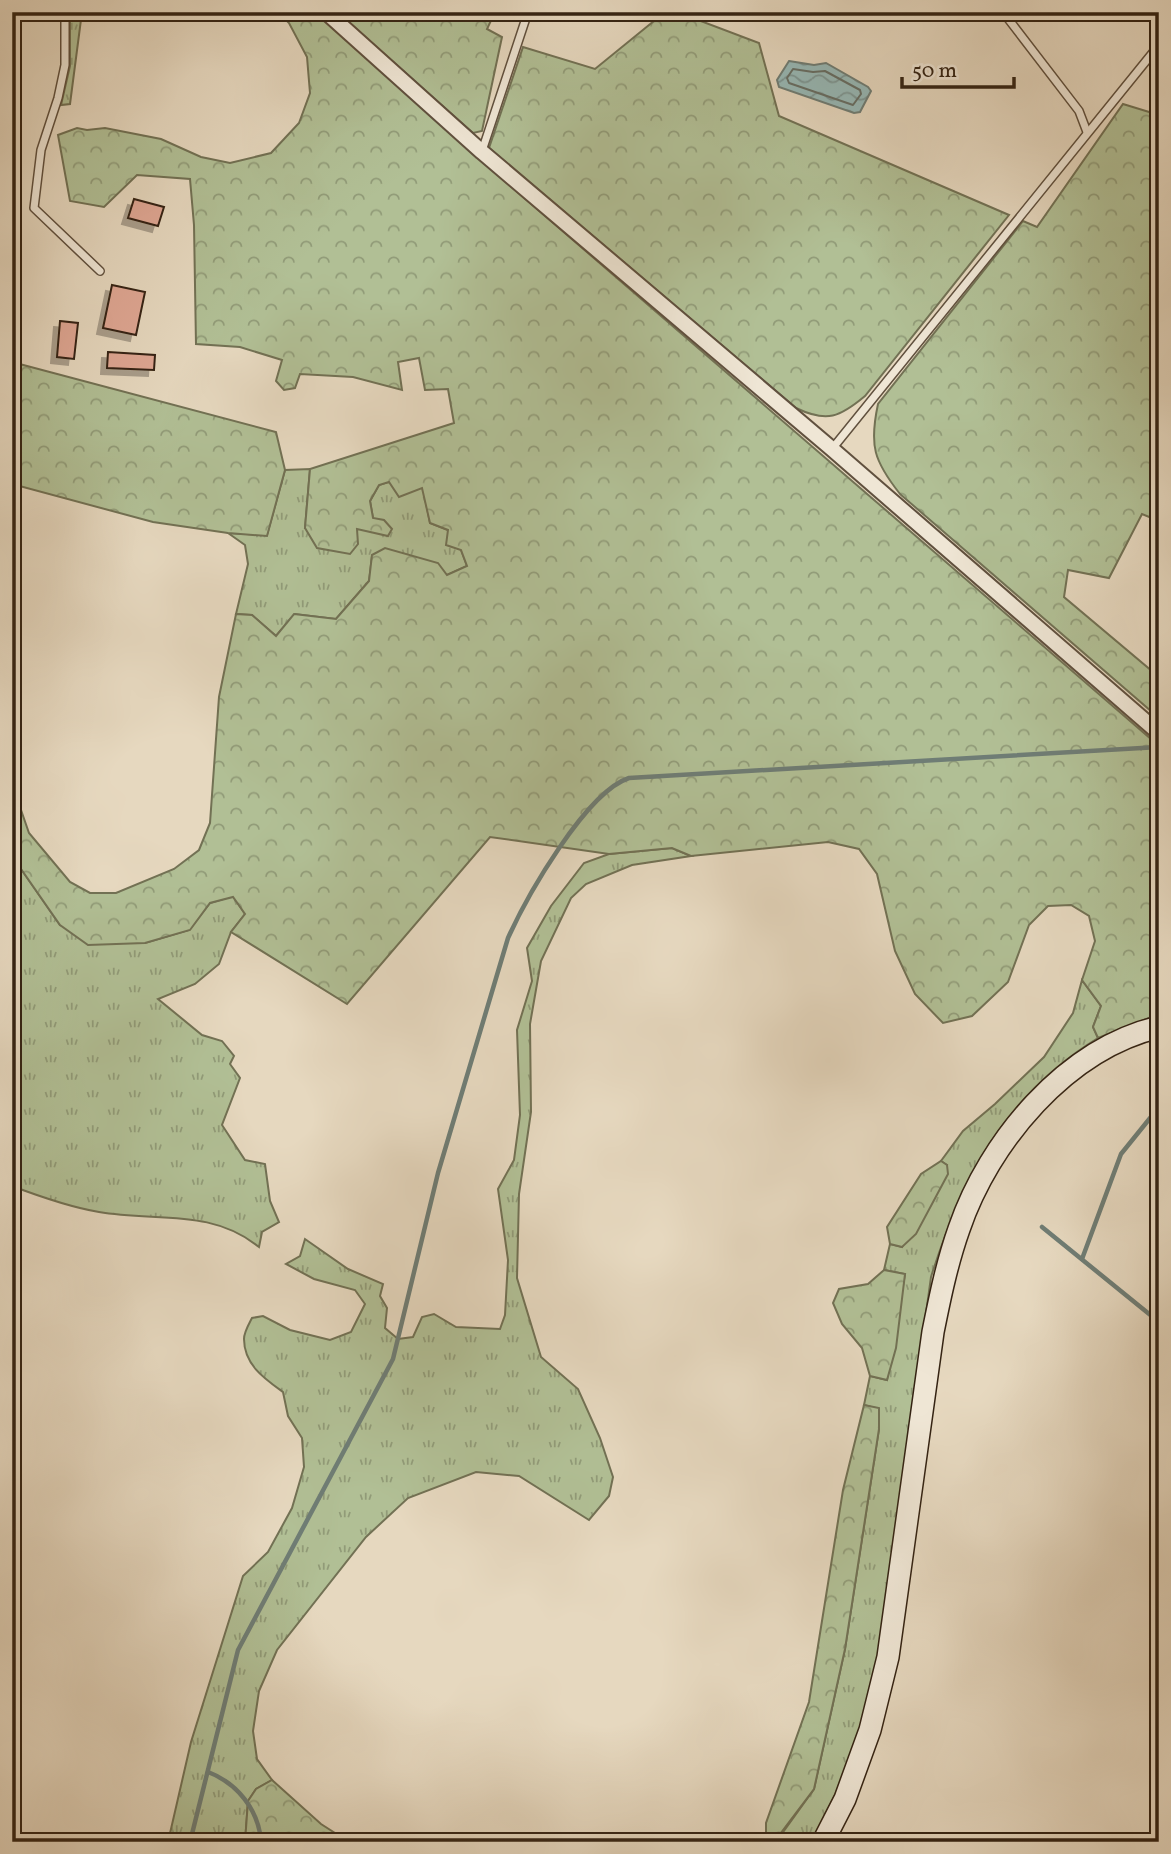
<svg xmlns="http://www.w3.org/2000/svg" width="1171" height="1854" font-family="Vollkorn,serif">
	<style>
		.grass { fill: url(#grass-tufts); stroke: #727154; stroke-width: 2 }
		.forest { fill: url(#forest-crowns); stroke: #727154; stroke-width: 2 }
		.water { fill: url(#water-waves); stroke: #6f7d75; stroke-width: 2 }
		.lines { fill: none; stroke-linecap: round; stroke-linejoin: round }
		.shore { stroke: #666e65; stroke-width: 2 }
		.stream { stroke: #6f7d75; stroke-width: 4.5 }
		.building { fill: #dfa794; stroke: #342313; stroke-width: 2; filter: url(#shadow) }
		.service-casing { stroke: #60503e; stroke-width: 10 }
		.minor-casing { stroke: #60503e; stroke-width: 18 }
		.secondary-casing { stroke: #342313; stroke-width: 24 }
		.service { stroke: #efe6d5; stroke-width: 7 }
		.minor { stroke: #efe6d5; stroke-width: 14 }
		.secondary { stroke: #efe6d5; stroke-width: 21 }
	</style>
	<defs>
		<pattern id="grass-tufts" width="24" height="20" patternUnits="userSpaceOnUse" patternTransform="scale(1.75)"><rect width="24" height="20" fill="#b1bf95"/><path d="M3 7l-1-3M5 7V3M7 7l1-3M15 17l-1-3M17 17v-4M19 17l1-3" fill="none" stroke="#919b78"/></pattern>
		<pattern id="forest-crowns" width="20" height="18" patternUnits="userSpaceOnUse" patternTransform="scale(1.75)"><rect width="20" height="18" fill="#b1bf95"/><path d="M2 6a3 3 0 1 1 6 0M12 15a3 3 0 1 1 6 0" fill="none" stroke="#919b78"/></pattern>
		<pattern id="water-waves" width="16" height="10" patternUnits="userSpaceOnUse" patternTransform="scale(1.75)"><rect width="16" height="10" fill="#97b9b7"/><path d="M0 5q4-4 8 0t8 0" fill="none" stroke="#7c9694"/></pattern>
		<filter id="shadow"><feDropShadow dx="-6" dy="6" stdDeviation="0" flood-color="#0004"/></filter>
	</defs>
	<rect width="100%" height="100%" fill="#e6d8bf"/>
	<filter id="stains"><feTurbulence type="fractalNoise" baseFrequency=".00286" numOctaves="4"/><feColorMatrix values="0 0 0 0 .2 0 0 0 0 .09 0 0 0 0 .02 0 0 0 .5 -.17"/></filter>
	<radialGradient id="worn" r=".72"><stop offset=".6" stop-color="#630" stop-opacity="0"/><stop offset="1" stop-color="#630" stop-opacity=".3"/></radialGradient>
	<g class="grass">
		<polygon points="70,12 82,12 70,104 61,105 70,66"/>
		<polygon points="310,469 305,528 357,529 373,518 370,501 379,485 388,482 423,488 430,523 448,530 461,550 467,566 447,575 372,556 369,581 336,619 295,614 276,636 252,615 236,614 248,564 245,545 228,533 267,535 285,470"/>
		<path d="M 672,848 L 691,856 L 632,865 L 586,884 L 571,898 L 541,961 L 530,1024 L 531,1112 L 519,1194 L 517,1278 L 541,1357 L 578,1389 L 600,1438 L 613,1477 L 609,1496 L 589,1520 L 519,1476 L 476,1472 L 408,1498 L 366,1537 L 277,1650 L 259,1691 L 253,1731 L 257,1759 L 272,1780 L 256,1789 L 248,1801 L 245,1842 L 168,1842 L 191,1742 L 243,1576 L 268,1552 L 292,1508 L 304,1467 L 302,1438 L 288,1416 L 283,1392 C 265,1379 244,1365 244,1339 C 244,1332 249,1324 252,1318 L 263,1316 L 290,1330 L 330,1340 L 351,1332 L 365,1304 L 355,1290 L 314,1279 L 286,1264 L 300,1256 L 305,1239 L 348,1269 L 383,1284 L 380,1296 L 387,1308 L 385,1328 L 398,1339 L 413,1337 L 422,1317 L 434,1314 L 456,1327 L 500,1329 L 505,1315 L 508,1260 L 498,1189 L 514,1160 L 520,1115 L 517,1030 L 532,981 L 527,948 L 551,906 L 584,863 L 609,854 Z"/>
		<path d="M 12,856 L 60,925 L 145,943 L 189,930 L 210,903 L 233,896 L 245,914 L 231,932 L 219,964 L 195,984 L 158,999 L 202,1035 L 222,1041 L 234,1056 L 230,1064 L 240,1078 L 222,1125 L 245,1160 L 265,1164 L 270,1201 L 279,1222 L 262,1232 L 259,1247 C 211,1208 156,1222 99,1212 C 69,1207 41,1197 12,1186 Z"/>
		<path d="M 1082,980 L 1101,1006 L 1093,1027 L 1098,1038 C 1005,1095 963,1176 931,1277 L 879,1655 L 862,1726 L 835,1795 L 812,1842 L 776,1842 L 814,1789 L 845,1649 L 879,1429 L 879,1409 L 864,1405 L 870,1376 L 887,1380 L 905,1274 L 884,1270 L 890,1244 L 902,1247 L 947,1165 L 941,1161 L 963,1131 L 995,1104 L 1044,1057 L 1073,1013 Z"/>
	</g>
	<g class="forest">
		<polygon points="278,12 315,12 478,158 1159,746 1159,1014 1098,1038 1093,1027 1101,1006 1082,980 1095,941 1089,916 1071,905 1048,906 1029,925 1008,982 972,1016 943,1023 915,994 895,951 877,874 859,849 828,842 691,856 672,848 609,854 490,837 347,1004 231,932 245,914 233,897 210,903 190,930 145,943 88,945 60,925 12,856 12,784 29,833 70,882 90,893 116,893 174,869 199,850 210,823 219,697 236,614 252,615 276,636 294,614 336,619 369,581 372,555 385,548 438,563 447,575 467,566 461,550 446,545 448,530 430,523 422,488 399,497 389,482 379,485 370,501 373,518 384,520 392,529 388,536 357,529 358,544 350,554 317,548 305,528 310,469 454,423 448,389 425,390 419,358 398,362 402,390 353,377 300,374 295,388 284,390 276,381 282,360 240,347 196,344 194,225 190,179 137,175 104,207 70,201 58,135 77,128 87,130 105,128 161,139 201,157 230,163 271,153 299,123 310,93 307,57 289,23"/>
		<polygon points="337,12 495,12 487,29 502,37 482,131 473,133"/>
		<path d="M 665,12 L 677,12 L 759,43 L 779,116 L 1009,215 L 865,396 C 840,417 827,423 796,408 L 489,148 L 523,47 L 595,69 Z"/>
		<path d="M 1123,104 L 1159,115 L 1159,521 L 1142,514 L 1109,578 L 1068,570 L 1064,597 L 1159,677 L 1159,718 L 900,494 C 874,461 869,446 878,404 L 1023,221 L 1037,227 Z"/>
		<polygon points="12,362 276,432 285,470 267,536 228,533 153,522 12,484"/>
		<polygon points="941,1161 947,1165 948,1174 916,1234 902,1247 890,1244 887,1227 921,1174"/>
		<polygon points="884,1270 905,1274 896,1348 887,1380 870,1376 862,1348 842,1324 833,1303 839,1289 868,1284"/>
		<polygon points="864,1405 879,1408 879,1429 845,1649 814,1789 774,1842 766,1838 766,1823 809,1702 843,1490"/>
		<polygon points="272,1780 321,1824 349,1842 245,1842 248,1801 256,1789"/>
	</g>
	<polygon class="water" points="789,61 814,65 826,63 868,87 871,91 860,112 854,113 779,87 777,80"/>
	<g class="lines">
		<polygon class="shore" points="793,69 813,72 825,71 860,90 861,94 853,105 789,83 787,78"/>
		<g class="stream">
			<polyline points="1042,1227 1159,1322"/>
			<polyline points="1082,1259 1121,1154 1159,1107"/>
			<path d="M 208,1772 C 237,1783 259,1810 261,1842"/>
			<path d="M 190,1842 L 238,1650 L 393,1359 L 438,1173 L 508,938 C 527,896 586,792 629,778 L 1159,747"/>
		</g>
	</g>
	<g class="building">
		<polygon points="134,199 164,207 158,226 128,218"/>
		<polygon points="112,285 145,292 136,335 103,328"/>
		<polygon points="60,321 78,323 74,359 57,357"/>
		<polygon points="108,352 155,355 154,370 107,368"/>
	</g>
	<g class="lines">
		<g class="service-casing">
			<g id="service">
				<polyline points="65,12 65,65 58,98 41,150 34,208 100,271"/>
				<polyline points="1003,12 1079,111 1087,132"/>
				<polyline points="482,151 528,12"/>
				<polyline points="832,449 1159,45"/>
			</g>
		</g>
		<g class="minor-casing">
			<polyline id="minor" points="326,12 482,152 832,449 1159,733"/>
		</g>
		<g class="secondary-casing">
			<path id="secondary" d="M 823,1842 L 845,1799 L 870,1730 L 888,1657 L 933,1332 C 940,1297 947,1263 959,1229 C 989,1141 1066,1049 1159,1027"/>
		</g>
		<use href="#service" class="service"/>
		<use href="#minor" class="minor"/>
		<use href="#secondary" class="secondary"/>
	</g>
	<rect width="1171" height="1854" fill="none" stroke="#e6d8bf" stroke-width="42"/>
	<rect x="14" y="14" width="1143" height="1826" fill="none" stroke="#342313" stroke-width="3.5"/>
	<rect x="21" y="21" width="1129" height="1812" fill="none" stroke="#342313" stroke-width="2"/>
	<path d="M902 77v10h112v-10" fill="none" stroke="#342313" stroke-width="3.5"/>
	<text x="912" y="77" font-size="21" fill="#342313" stroke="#efe6d5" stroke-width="5" paint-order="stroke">50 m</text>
	<rect width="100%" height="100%" filter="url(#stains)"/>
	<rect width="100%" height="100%" fill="url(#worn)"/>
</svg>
